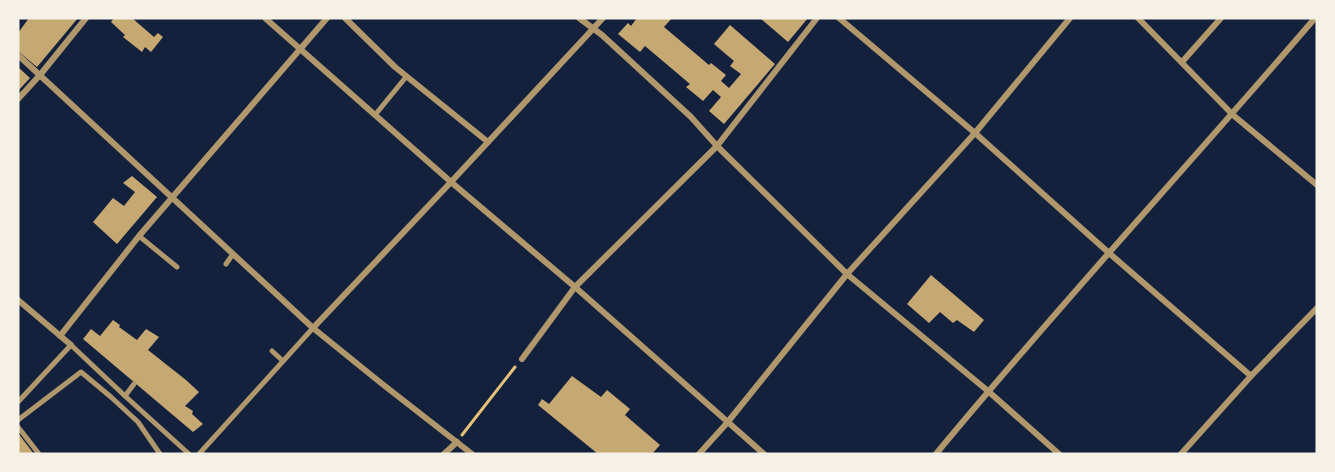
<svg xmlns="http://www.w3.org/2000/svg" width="1335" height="472" font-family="Manrope,sans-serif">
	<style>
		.building { fill: #c6a872 }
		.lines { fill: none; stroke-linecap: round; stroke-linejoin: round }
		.path { stroke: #e5c07b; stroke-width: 3 }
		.pedestrian { stroke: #b1986c; stroke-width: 5 }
		.minor { stroke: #b1986c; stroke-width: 6 }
	</style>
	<rect width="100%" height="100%" fill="#14213d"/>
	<g class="building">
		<polygon points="29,18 78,18 37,67 18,51 18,33"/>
		<polygon points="114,18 132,18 154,37 158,33 163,37 151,52 145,47 142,52 123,37 125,35 111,22"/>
		<polygon points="637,18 672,18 664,27 709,65 711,63 726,75 721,81 729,88 741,74 730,66 734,61 714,44 730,25 775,64 724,124 709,111 721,97 713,90 703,101 686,87 690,84 645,46 640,52 618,34 628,23 631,26"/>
		<polygon points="760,18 808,18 788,42"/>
		<polygon points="18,67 30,78 18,91"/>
		<polygon points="132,176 157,197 117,244 93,222 113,198 124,206 135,192 123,183"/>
		<polygon points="931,275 984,320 974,332 957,320 953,323 940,312 929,323 907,304"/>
		<polygon points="113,320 120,325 119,327 137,340 146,329 159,337 148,350 186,380 199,392 185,406 193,411 192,414 203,424 193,432 83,339 91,329 100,336"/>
		<polygon points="572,376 601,397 607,390 630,409 625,415 660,445 652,454 598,454 538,405 542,399 549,404"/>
		<polygon points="18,433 34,454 18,454"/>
	</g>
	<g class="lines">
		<polyline class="path" points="462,435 515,367"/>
		<g class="pedestrian">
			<polyline points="375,115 406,77"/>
			<polyline points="139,236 177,267"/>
			<polyline points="226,264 233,254"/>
			<polyline points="272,351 283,361"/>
			<polyline points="125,396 134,384"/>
			<polyline points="18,402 71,345 125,396 189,454"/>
			<polyline points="18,420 81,372 111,397 138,422 160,454"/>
			<polyline points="18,427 39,454"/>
			<polyline points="199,454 313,328"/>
		</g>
		<g class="minor">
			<polyline points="265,18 451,182 575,287 764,454"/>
			<polyline points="345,18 395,67 488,142"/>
			<polyline points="579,18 602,35 691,117 717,146 847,274 988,391 1059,454"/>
			<polyline points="839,18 975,133 1109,253 1251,376"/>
			<polyline points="1138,18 1233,115 1317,185"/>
			<polyline points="18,55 313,328 381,383 472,454"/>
			<polyline points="1182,62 1221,18"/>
			<polyline points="18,99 40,75 86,18"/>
			<polyline points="18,300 71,345"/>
			<polyline points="313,328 451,182 603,18"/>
			<polyline points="60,336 139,236 327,18"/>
			<polyline points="522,359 575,287 717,146 817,18"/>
			<polyline points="444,454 457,442"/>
			<polyline points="699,454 727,423 847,274 975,133 1070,18"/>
			<path d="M 936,454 C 1059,305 1190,164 1315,18"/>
			<polyline points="1181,454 1251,376 1317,308"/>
		</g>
	</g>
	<rect width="1335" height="472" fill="none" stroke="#f6f1e7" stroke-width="39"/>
</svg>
